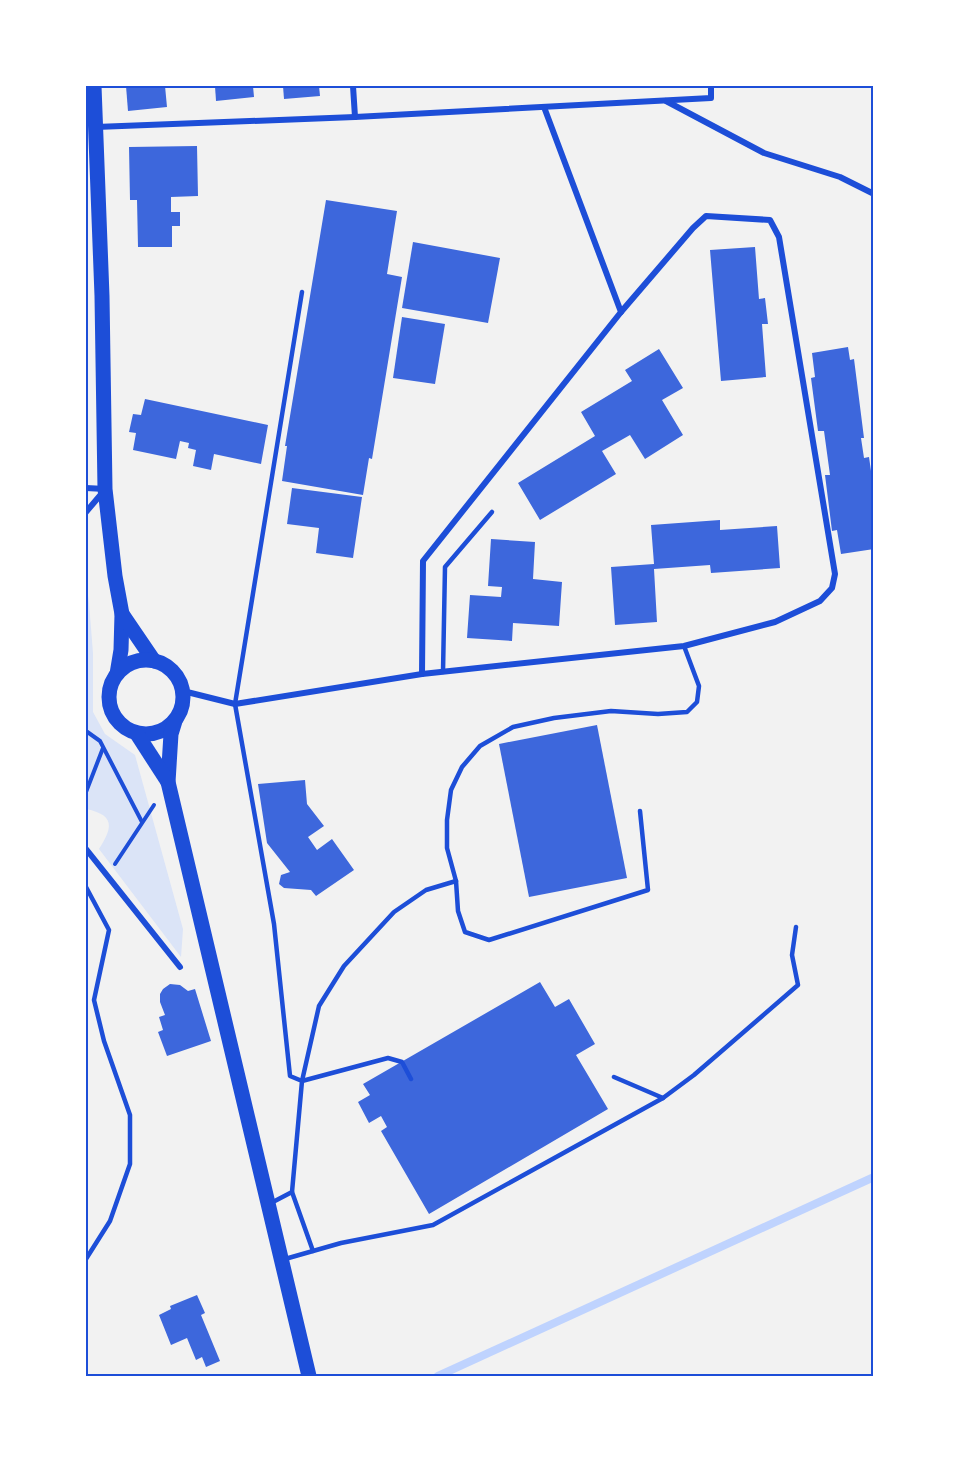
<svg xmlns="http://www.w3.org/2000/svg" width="959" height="1462" font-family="'IBM Plex Serif',serif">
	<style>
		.green { fill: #dbe4f7 }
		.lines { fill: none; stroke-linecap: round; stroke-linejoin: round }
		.stream { stroke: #bfd3fe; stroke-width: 8 }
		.building { fill: #3d67dc }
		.path { stroke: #1d4ed8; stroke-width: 4 }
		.service { stroke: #1d4ed8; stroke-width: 4.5 }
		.minor { stroke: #1d4ed8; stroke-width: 6 }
		.primary { stroke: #1d4ed8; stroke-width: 15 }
		.neatline { fill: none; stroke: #1d4ed8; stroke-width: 2 }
	</style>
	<rect width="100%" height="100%" fill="#f2f2f2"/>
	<path class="green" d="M 86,580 L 89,603 L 93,653 L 93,712 L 105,734 L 135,755 L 183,929 L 181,957 L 99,849 C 113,827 115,815 86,809 Z"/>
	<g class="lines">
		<polyline class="stream" points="438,1376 874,1177"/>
	</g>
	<g class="building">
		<polygon points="126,86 165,86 167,107 128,111"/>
		<polygon points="215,86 253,86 254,97 216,101"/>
		<polygon points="283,86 319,86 320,96 284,99"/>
		<polygon points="197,146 198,196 171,197 171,212 180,212 180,226 172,226 172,247 138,247 137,200 130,200 129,147"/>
		<polygon points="326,200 397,211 387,274 402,277 372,459 369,458 363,495 282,481 287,446 285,446"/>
		<polygon points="413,242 500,258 488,323 402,308"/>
		<polygon points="755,247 759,299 765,298 768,324 762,324 766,377 721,381 710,250"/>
		<polygon points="402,317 445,324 435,384 393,378"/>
		<polygon points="848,347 850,360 854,359 864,438 861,438 864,458 869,457 874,492 874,549 841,554 837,530 832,531 825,475 830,475 824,431 818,431 811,378 815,377 812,353"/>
		<polygon points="659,349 683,388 662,400 683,435 645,459 630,435 602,451 616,474 540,520 518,483 595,436 581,412 632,381 625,370"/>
		<polygon points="145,399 268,425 261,464 214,454 211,470 193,466 196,450 188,448 189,443 180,441 176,459 133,450 136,433 129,432 133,414 141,415"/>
		<polygon points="292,488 362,497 353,558 316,553 319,528 287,524"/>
		<polygon points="720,520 720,530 777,526 780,568 711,573 710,565 654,569 657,622 615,625 611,567 654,564 651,525"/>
		<polygon points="491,539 535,542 533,579 562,582 559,626 513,623 512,641 467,638 470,595 501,597 502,587 488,586"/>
		<polygon points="597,725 627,878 529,897 499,744"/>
		<polygon points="305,780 307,804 324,826 308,837 317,850 332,839 354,870 316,896 311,890 284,888 279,884 281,875 290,872 267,843 258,784"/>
		<polygon points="540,982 555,1007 569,999 595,1044 576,1055 608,1109 429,1214 381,1131 387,1127 381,1116 369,1123 358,1102 370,1095 363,1084"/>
		<polygon points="170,984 180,985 188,991 195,989 211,1041 167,1056 158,1032 163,1030 159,1017 165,1015 160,1002 160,994 163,989"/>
		<polygon points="197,1295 205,1313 201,1315 220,1361 206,1367 202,1357 196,1360 187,1338 171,1345 159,1315 171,1309 170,1306"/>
	</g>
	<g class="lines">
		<g class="path">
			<polyline points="86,731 100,741 142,822"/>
			<polyline points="86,792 103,748"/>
			<polyline points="115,864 154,805"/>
		</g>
		<g class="service">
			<polyline points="443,672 445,567 492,512"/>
			<polyline points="640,811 648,890 489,940 465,932 458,911 456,881 447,848 447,820 451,790 462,767 480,746 513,727 554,718 611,711 658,714 687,712 697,702 699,686 684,646"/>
			<polyline points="86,887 109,930 94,1000 104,1041 130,1115 130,1164 110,1221 86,1259"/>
			<polyline points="411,1079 402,1062 388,1058 302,1081 319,1006 344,966 394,912 426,890 456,881"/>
			<polyline points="663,1098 694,1075 798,985 792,955 796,927"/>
			<polyline points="292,1192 313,1251"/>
			<polyline points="271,1203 292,1192 302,1081 290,1076 274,924 235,704 302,292"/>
			<polyline points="285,1259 341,1243 433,1225 663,1098 614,1077"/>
		</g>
		<g class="minor">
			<polyline points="353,86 355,117"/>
			<polyline points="666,101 764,153 840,177 874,194"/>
			<polyline points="96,127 355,117 711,98 711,86"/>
			<polyline points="86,488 105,489"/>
			<polyline points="86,512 103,492"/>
			<polyline points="422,674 423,561 621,312 544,107"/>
			<polyline points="183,691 235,704 422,674 684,646 775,622 820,601 832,588 835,574 779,237 770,220 706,216 693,228 621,312"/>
			<polyline points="86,849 180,967"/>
		</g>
		<g class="primary">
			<polyline points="94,86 102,296 105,489 115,576 122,614 121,650 117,674"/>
			<polyline points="122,614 154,661"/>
			<circle cx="146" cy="697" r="37"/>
			<polyline points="175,721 171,734 168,782 309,1376"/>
			<polyline points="137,734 168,782"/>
		</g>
	</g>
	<rect width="959" height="1462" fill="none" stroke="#ffffff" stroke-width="174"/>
	<rect x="87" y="87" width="785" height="1288" class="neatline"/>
</svg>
